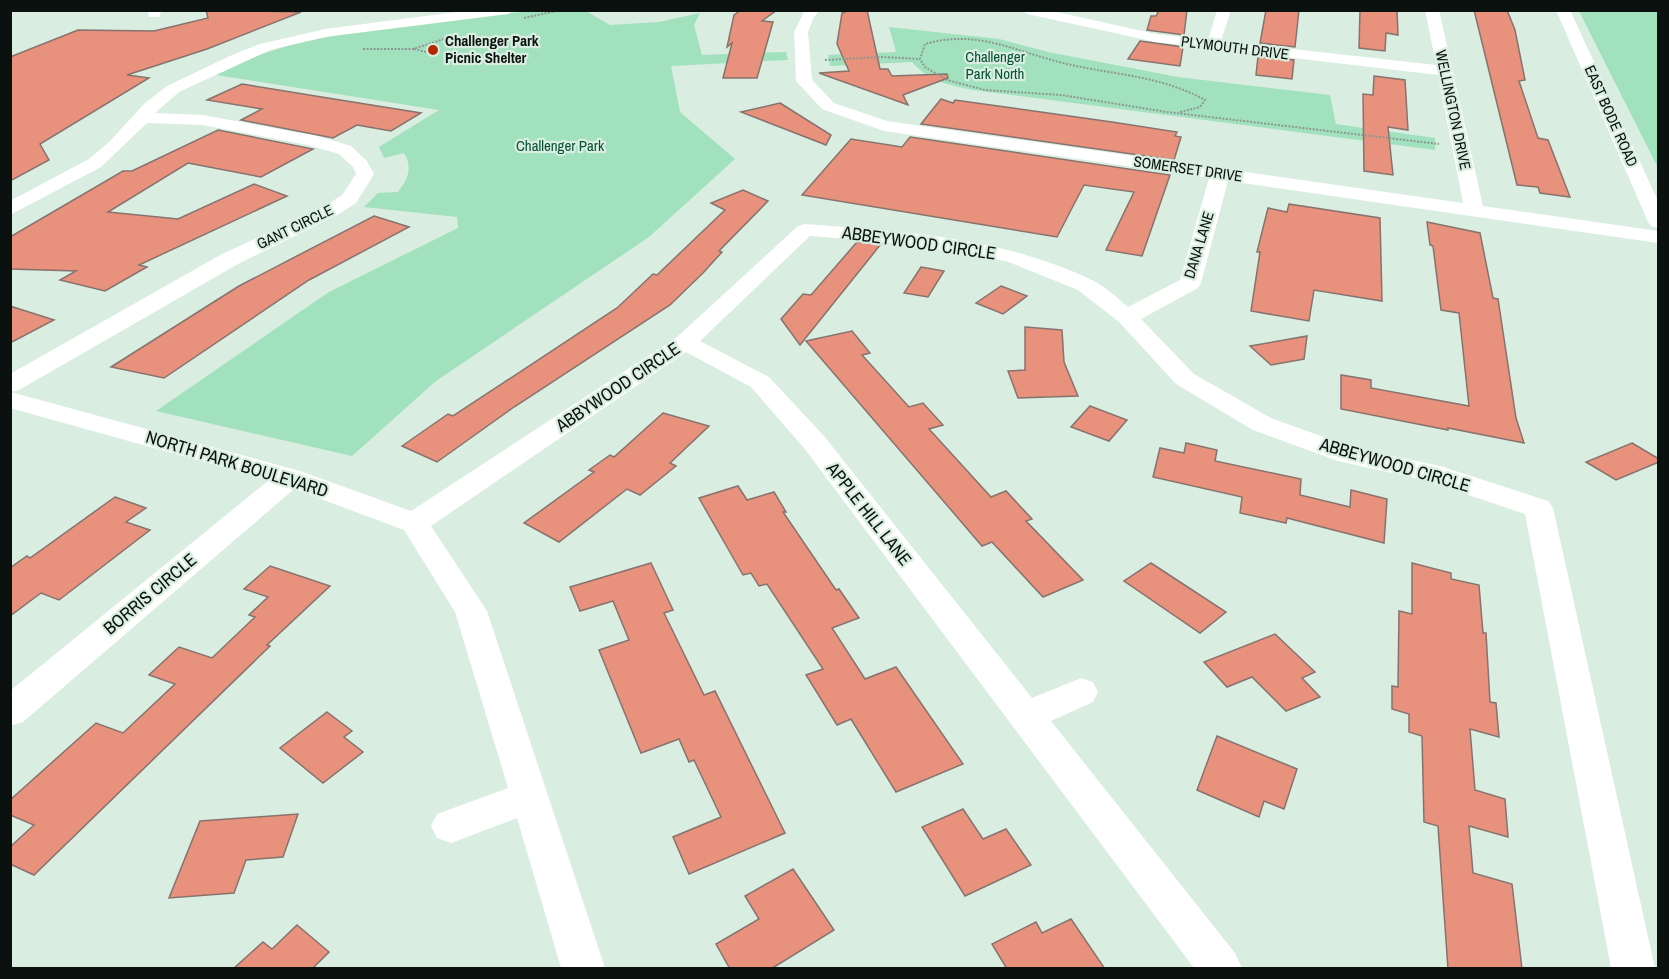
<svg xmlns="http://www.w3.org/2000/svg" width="1669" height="979" font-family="'Archivo Narrow',sans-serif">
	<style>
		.green { fill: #a2e1be }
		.building { fill: #e8917c; stroke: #87736e; stroke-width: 1.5 }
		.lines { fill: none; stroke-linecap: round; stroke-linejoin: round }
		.path { stroke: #8b9991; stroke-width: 2; stroke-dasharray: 2 1.5; stroke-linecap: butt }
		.minor { fill: #fff; fill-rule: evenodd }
		.poi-dot { fill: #b32800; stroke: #d9ede1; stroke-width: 2 }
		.labels { text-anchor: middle; stroke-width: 4.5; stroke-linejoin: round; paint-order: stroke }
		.far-poi-label { font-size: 15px; font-weight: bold; fill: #0b110e; stroke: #d9ede1; text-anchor: start }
		.far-street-label { font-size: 15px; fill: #0b110e; stroke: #d9ede1 }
		.far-park-label { font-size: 15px; fill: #045133; stroke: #d9ede1 }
		.street-label { font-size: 18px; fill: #0b110e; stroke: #d9ede1 }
	</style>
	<rect width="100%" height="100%" fill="#d9ede1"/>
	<g class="green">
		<path d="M 538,10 L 586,11 L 610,25 L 659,22 L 700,13 L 694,25 L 702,55 L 786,52 L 788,60 L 671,66 L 680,112 L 735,159 L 649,237 L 436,381 L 352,456 L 156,411 L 329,292 L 458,228 L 457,217 L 364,207 L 378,193 L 398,192 C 408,179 413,168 404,153 L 384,158 L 379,147 L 439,110 L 216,75 L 253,57 L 293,44 L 347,33 Z"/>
		<polygon points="1579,11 1658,11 1658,168"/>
		<path d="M 889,27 L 999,39 L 1048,52 L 1178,77 L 1330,95 L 1336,124 L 1435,138 L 1435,150 L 973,90 C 947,84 931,83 912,62 L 830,66 L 828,55 L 896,52 Z"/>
	</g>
	<g class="building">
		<polygon points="206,10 301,12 207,49 127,75 149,78 40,144 49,160 10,181 10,57 78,30 154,31 208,18"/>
		<polygon points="741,10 777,10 762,21 773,22 757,78 723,78 732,43 727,47 734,15"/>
		<polygon points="850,10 867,10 880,69 888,69 892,76 947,74 948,78 903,95 908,105 819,73 849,71 837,44 842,13"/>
		<polygon points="1159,10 1187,10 1184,35 1147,30 1151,16 1156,16"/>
		<polygon points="1266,10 1299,10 1295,47 1260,43"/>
		<polygon points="1360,10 1397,10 1398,35 1386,33 1385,51 1359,48"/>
		<polygon points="1474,10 1507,10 1515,30 1525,80 1519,81 1538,138 1548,140 1570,197 1540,193 1538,187 1517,185"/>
		<polygon points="1140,41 1183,47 1180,66 1128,59"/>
		<polygon points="1258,56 1294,60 1292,79 1256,75"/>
		<polygon points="1374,76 1405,80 1408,130 1388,127 1393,175 1364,171 1363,94 1373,95"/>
		<polygon points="242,84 334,99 421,113 391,131 357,125 333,138 241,120 262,109 207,100"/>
		<polygon points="941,99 953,103 955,100 1112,122 1177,132 1175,136 1181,137 1174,160 921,124"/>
		<polygon points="780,103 831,135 826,145 741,112"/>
		<polygon points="218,130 313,149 261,177 188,163 108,212 178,219 254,184 287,196 139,265 147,267 105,291 60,280 76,271 10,269 10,237 123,171 132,171"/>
		<polygon points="910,137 1170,175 1142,256 1106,250 1134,192 1084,185 1057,237 802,195 851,139 902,147"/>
		<polygon points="743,190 768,201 719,251 722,252 703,273 670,305 514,407 437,462 402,446 448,414 453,416 617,308 653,274 657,275 725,210 711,203"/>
		<polygon points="1289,204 1380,218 1382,301 1314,290 1309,321 1251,311 1260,252 1257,252 1268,208 1287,212"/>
		<polygon points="374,216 409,227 309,280 164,378 111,367 239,286"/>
		<polygon points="1427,222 1480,233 1493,298 1498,299 1516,418 1524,443 1448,428 1448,430 1341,409 1341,375 1371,380 1371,388 1469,406 1459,313 1441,310 1433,246 1430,245"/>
		<polygon points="857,242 881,244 800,345 781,319 803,294 811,295"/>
		<polygon points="921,267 944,271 928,297 904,293"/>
		<polygon points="1001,286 1027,296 1003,314 976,303"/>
		<polygon points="10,306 54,320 10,343"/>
		<polygon points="1025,327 1062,330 1064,362 1078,396 1018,398 1008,371 1025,370"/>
		<polygon points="852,331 870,353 862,355 909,407 923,403 943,425 929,429 991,497 1006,491 1032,519 1026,521 1083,580 1043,597 992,542 982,546 806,341"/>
		<polygon points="1307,336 1304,359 1271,365 1250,346"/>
		<polygon points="1090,406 1127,420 1109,441 1071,427"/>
		<polygon points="663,413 709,426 670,463 676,466 640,495 627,489 559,542 524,523 594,472 589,470 610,455 614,457"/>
		<polygon points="1186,443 1217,450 1215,461 1301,479 1300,495 1350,507 1351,490 1387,499 1384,543 1287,518 1286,523 1240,513 1242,497 1153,477 1160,448 1184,453"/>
		<polygon points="1632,443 1659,459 1659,462 1616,480 1586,462"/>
		<polygon points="738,486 747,500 774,492 786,512 783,512 836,590 839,589 859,618 832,628 865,679 896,667 963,764 896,792 851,719 837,725 806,675 823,669 767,584 759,586 751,573 743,575 699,498"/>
		<polygon points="115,497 146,508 126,522 150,530 59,600 41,593 10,616 10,568 27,556 30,558"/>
		<polygon points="651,563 673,610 664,613 704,695 715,691 785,833 689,874 673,837 721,817 694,760 689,762 679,739 641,753 599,650 629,640 613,601 580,611 570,587"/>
		<polygon points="1151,563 1226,612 1200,633 1124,581"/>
		<polygon points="1412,563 1451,573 1451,579 1479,585 1483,633 1486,633 1490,702 1496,703 1499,737 1470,729 1475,790 1505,799 1508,837 1469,826 1473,873 1512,884 1522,969 1448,969 1438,826 1424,822 1422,736 1409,732 1409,714 1392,709 1392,686 1398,687 1399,611 1412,614"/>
		<polygon points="270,566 330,586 267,645 270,646 34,875 10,864 10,847 34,825 10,815 10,800 96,723 123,733 175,684 149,675 179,647 212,658 255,617 249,615 268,597 244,589"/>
		<polygon points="1275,634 1315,672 1302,678 1320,697 1286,711 1252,677 1227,687 1204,662"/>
		<polygon points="327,712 352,731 344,737 363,752 323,783 280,748"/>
		<polygon points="1217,736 1297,769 1284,809 1264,801 1259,817 1197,790"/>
		<polygon points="963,809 983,839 1006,829 1031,865 965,896 922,827"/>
		<polygon points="298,814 283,857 246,860 234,893 169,898 200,821"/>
		<polygon points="793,869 834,930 771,969 730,969 716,944 759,919 745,896"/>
		<polygon points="1071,919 1105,969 1007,969 992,944 1036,922 1042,933"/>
		<polygon points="297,925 329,952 312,969 233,969 263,942 272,949"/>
	</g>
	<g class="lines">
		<g class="path">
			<polyline points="524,18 561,10"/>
			<polyline points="363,49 413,49 444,39"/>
			<polyline points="414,49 426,52"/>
			<polyline points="825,60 882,57 920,59"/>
			<path d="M 1180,112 L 1200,107 L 1205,100 C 1160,75 1112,75 1063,63 C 1014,51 977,29 925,44 L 920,59 L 925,67 L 947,80 L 985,90 L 1061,95 L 1167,112 L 1439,144"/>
		</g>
		<g class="minor">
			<polygon points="148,10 162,10 159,17 149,17"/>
			<path d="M 472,10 L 514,10 L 508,14 L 325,37 L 270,50 L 179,92 L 155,113 L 203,115 L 317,136 L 351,146 L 367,161 L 374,174 L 356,203 L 339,214 L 238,264 L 19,390 L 11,392 L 300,471 L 411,511 L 677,337 L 798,226 L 805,224 C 902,231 1002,237 1092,280 C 1105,286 1117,298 1128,307 L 1180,280 L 1209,178 L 884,131 L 822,109 L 796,81 L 794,32 L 805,10 L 820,10 L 814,17 L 808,32 L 812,80 L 834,103 L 887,121 L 1463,203 L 1438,75 L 1156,42 L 1027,14 L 1021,10 L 1048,10 L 1156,34 L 1208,40 L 1217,10 L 1231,10 L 1221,41 L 1436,65 L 1425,10 L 1439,10 L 1483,206 L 1658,231 L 1658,243 L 1228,181 L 1201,283 L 1198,288 L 1141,319 L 1194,374 L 1271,418 L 1354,448 L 1440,466 L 1548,501 L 1553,508 L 1655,968 L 1611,968 L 1525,514 L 1424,480 L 1338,461 L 1253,430 L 1176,384 L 1119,322 L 1078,290 L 1006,261 L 909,244 L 810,236 L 700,341 L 769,377 L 824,436 L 1032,698 L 1081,678 L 1093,682 L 1098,692 L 1093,702 L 1051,721 L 1235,953 L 1242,968 L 1194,968 L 804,448 L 751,387 L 686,352 L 431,526 L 487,611 L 605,968 L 561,968 L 517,818 L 451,843 L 437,838 L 431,826 L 437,814 L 508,788 L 455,612 L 404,530 L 294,489 L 23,722 L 10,726 L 10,691 L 269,480 L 10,408 L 10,374 L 222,254 L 325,206 L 342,195 L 356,174 L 353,167 L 339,154 L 308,145 L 203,125 L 147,123 L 101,167 L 10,215 L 10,201 L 89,159 L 109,142 L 145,103 L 167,86 L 232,55 L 260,44 L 325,29 Z"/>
			<polygon points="1556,10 1570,10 1658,201 1658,228 1651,226 1648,222"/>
		</g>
	</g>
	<circle class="poi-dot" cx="433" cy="50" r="6"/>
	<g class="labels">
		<g class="far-poi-label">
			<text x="445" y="46">Challenger Park<tspan x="445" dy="17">Picnic Shelter</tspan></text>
		</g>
		<g class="far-street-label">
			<text transform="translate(1235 48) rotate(7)" y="5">PLYMOUTH DRIVE</text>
			<text transform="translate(1453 110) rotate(78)" y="5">WELLINGTON DRIVE</text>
			<text transform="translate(1611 116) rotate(66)" y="5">EAST BODE ROAD</text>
			<text transform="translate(1188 169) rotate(8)" y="5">SOMERSET DRIVE</text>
			<text transform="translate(295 227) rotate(-26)" y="5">GANT CIRCLE</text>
			<text transform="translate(1199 245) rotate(-73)" y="5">DANA LANE</text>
		</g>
		<g class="far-park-label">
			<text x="995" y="62">Challenger<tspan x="995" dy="17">Park North</tspan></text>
			<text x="560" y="151">Challenger Park</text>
		</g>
		<g class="street-label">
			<text transform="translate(919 243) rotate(8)" y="6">ABBEYWOOD CIRCLE</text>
			<text transform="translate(618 387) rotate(-34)" y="6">ABBYWOOD CIRCLE</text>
			<text transform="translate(237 464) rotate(17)" y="6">NORTH PARK BOULEVARD</text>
			<text transform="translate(1395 465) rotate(16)" y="6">ABBEYWOOD CIRCLE</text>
			<text transform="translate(869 514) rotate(52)" y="6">APPLE HILL LANE</text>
			<text transform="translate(150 594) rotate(-40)" y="6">BORRIS CIRCLE</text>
		</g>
	</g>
	<rect width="1669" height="979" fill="none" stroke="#0b110e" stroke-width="24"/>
</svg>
